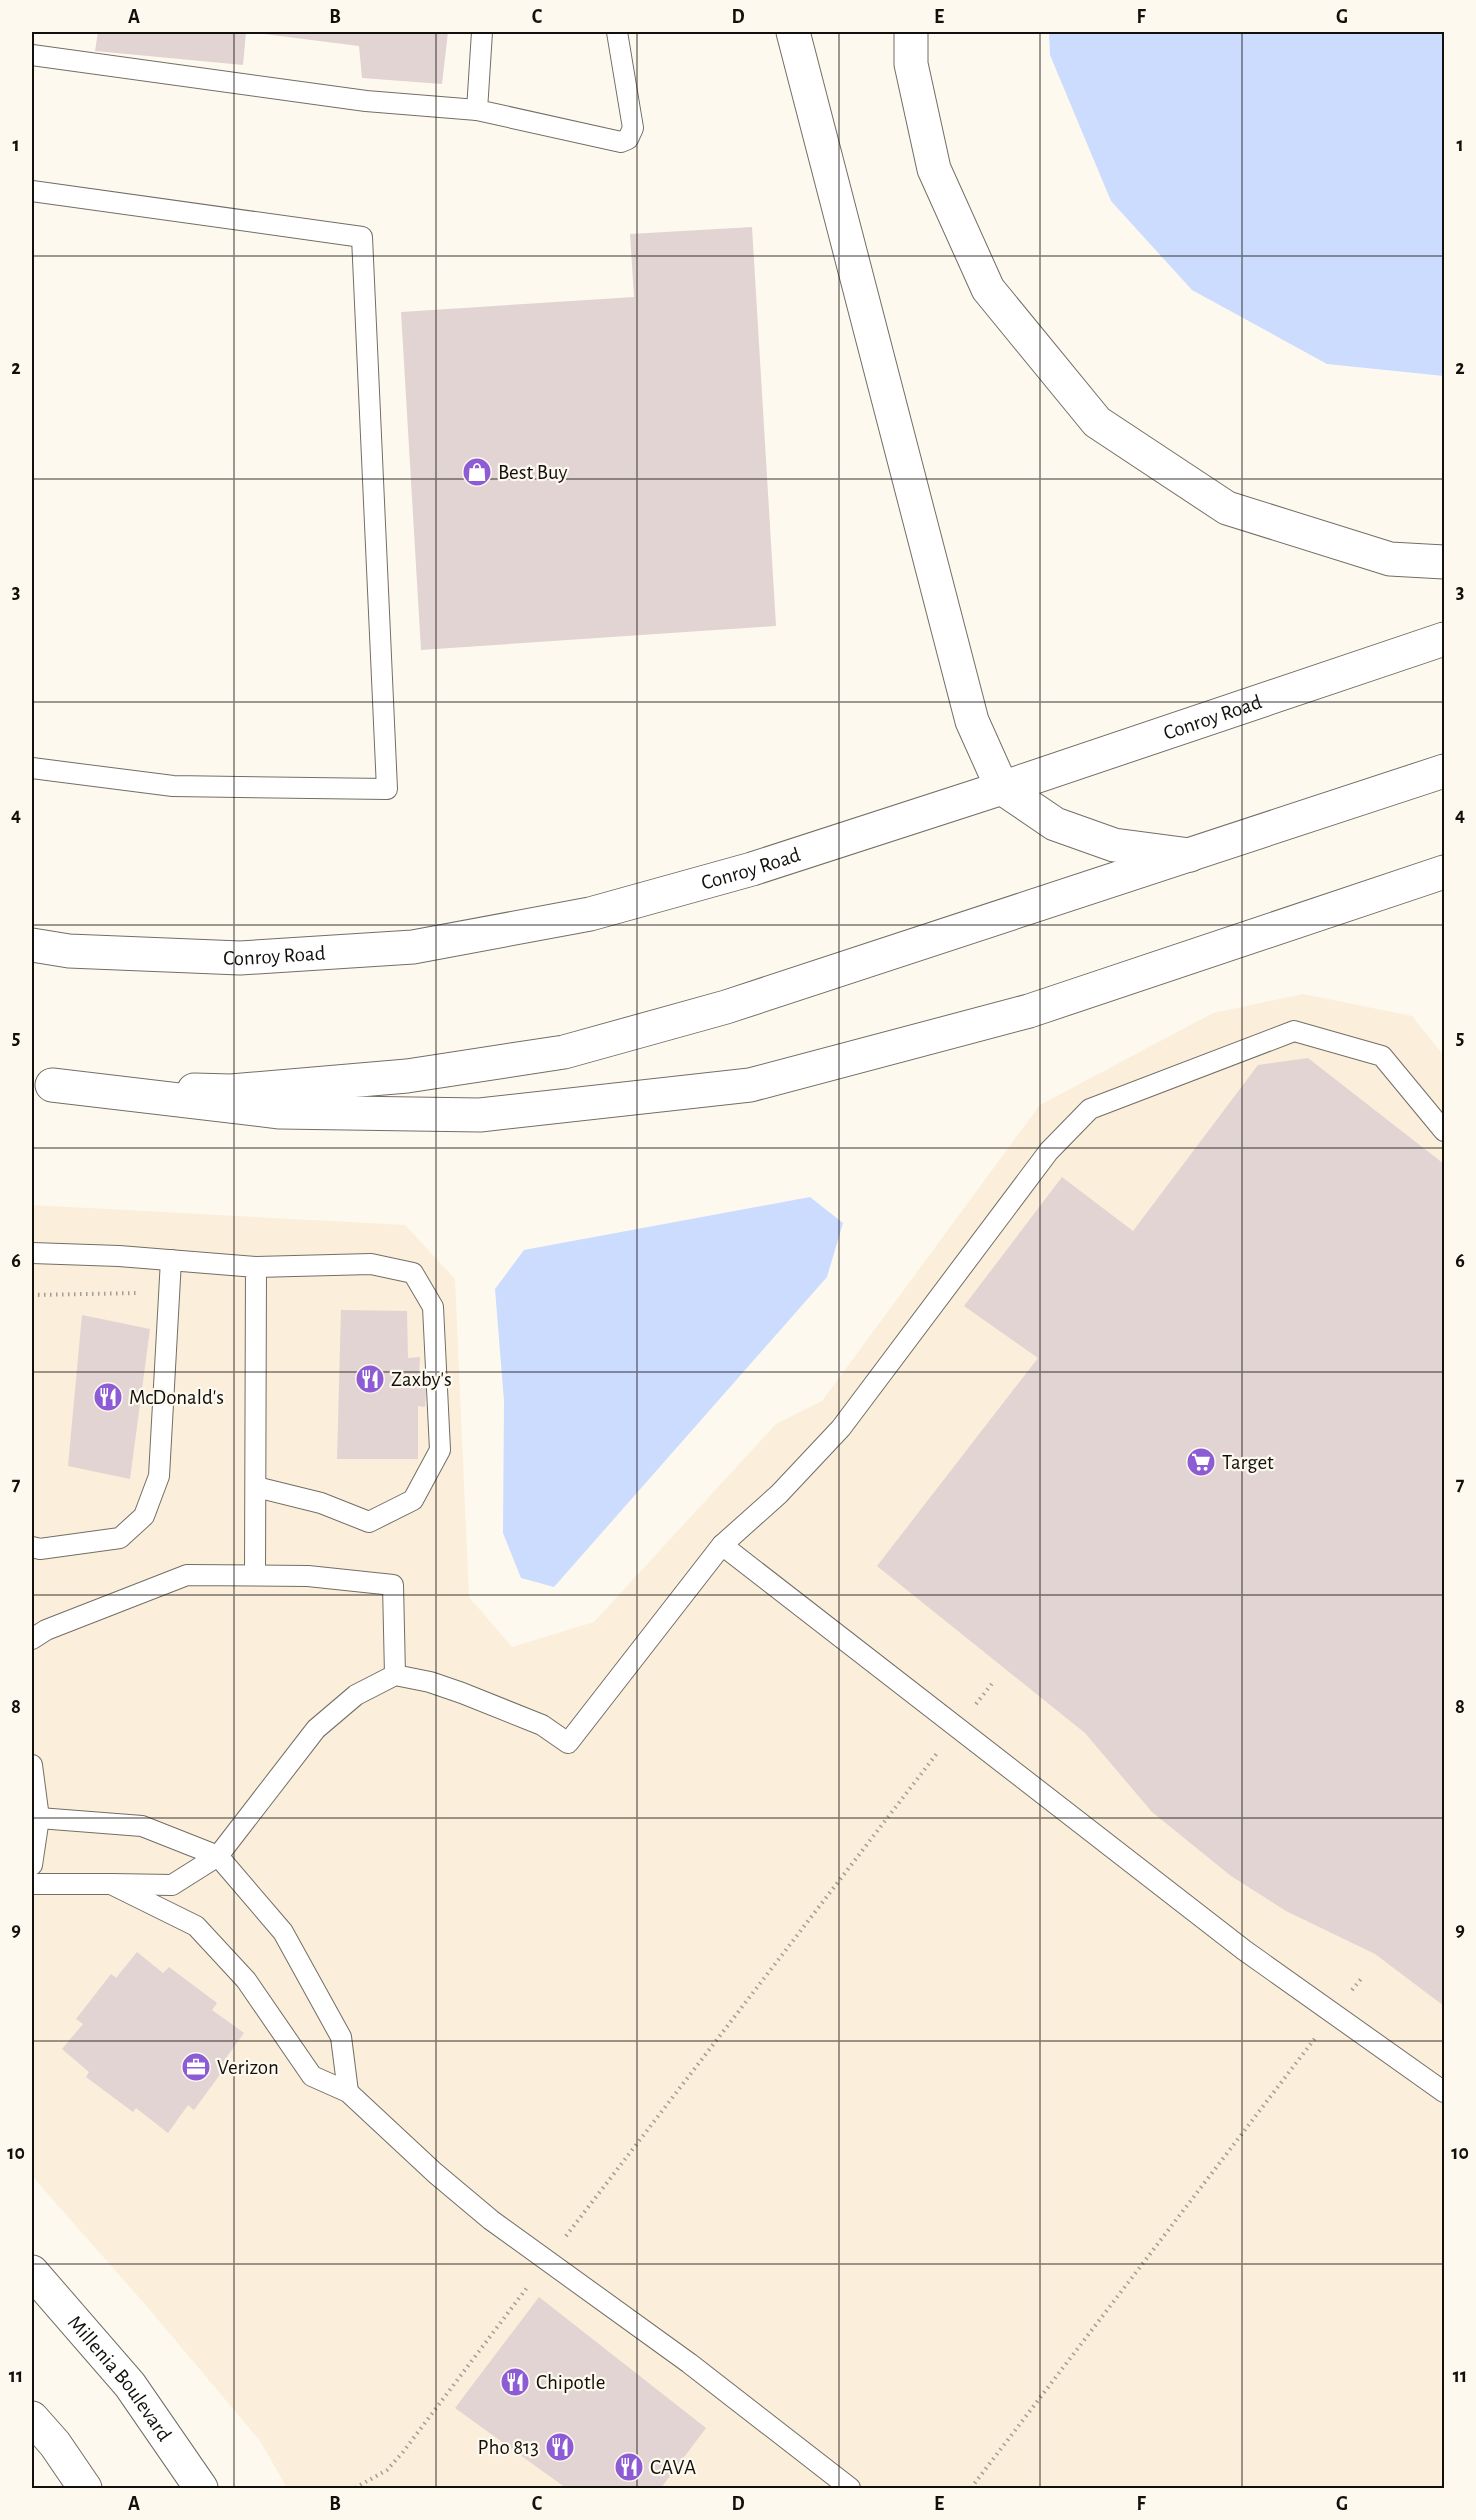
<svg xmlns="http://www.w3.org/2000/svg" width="1476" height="2520" font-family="'Alegreya Sans',sans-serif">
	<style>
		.commercial { fill: #fbeeda }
		.water { fill: #cbdcff }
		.building { fill: #e2d4d2 }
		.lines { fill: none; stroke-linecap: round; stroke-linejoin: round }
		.lane-casing { stroke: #736e65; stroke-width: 22 }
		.secondary-casing { stroke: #736e65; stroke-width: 35 }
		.highway-casing { stroke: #736e65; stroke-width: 35 }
		.path { stroke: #a29e95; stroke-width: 4; stroke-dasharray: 1.5 4.5; stroke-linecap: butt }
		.lane { stroke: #fff; stroke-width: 20 }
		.secondary { stroke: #fff; stroke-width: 33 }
		.highway { stroke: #fff; stroke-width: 33 }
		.grid { fill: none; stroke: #12100c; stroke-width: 1.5; stroke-opacity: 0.55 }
		.labels { text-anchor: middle; stroke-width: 4.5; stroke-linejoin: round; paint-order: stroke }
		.poi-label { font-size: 21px; fill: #12100c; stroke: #fef9ee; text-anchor: start }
		.street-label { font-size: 21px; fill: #12100c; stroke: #fef9ee }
		.neatline { fill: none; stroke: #12100c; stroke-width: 2 }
		.grid-label { font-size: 20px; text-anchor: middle; font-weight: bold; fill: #12100c }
	</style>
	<rect width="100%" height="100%" fill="#fef9ee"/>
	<polygon class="commercial" points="1303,994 1412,1016 1444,1056 1444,2488 287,2488 260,2441 150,2310 32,2176 32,1205 405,1225 455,1279 469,1597 512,1647 594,1622 776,1424 822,1401 1040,1105 1213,1013"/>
	<g class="water">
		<polygon points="1049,32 1444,32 1444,376 1327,364 1192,290 1111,201 1050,55"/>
		<polygon points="810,1197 843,1223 827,1277 554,1587 521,1578 503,1533 504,1401 495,1289 524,1250"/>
	</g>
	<g class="building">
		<polygon points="98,32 246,32 243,65 95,51"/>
		<polygon points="248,32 448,32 442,84 362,78 359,46"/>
		<polygon points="752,227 776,626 421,650 401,312 634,297 630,234"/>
		<polygon points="1308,1058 1444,1164 1444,2006 1375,1954 1286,1911 1231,1876 1152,1812 1085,1733 877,1566 1038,1358 964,1306 1062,1177 1133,1231 1258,1065"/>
		<polygon points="341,1310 407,1311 408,1358 420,1357 419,1376 427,1377 425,1407 418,1406 418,1459 337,1459"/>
		<polygon points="82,1315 150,1329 130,1479 68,1466"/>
		<polygon points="137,1952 163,1973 169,1967 217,2003 212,2010 244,2033 223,2062 227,2065 194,2110 188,2105 168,2133 136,2108 133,2112 86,2077 89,2072 62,2049 83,2024 76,2019 111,1974 116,1978"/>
		<polygon points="539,2297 706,2428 661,2488 566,2488 455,2408"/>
	</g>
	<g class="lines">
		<g class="lane-casing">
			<g id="lane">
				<polyline points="482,32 477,110 621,142 628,139 633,128 617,32"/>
				<polyline points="32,55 366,101 477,110"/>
				<polyline points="32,191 362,237 387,789 173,786 32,768"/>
				<polyline points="32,1253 119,1256 256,1267 255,1575"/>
				<polyline points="256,1487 321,1503 369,1522 413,1500 440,1450 433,1307 413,1273 371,1264 256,1267"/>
				<polyline points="722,1545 1244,1950 1444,2092"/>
				<polyline points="32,1547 40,1549 120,1538 144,1516 159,1476 171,1260"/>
				<polyline points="32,1639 46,1630 187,1575 308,1576 393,1585 395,1675"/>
				<polyline points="32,1765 39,1818 32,1865"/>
				<polyline points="32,1820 39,1818 142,1826 218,1856 283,1932 341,2037 348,2092"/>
				<polyline points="32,1884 111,1884 196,1926 246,1980 312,2076 348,2092 435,2173 491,2220 689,2363 850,2488"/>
				<polyline points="111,1884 172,1885 218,1856 316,1729 356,1695 395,1675 430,1682 462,1693 542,1725 568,1743 722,1545 779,1494 841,1428 1049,1151 1090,1109 1294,1031 1382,1056 1444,1131"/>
			</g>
		</g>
		<g class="secondary-casing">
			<g id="secondary">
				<path id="s1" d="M 32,945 L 69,951 L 240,958 L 413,947 L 590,914 L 752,869 L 1002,788 L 1444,639"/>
				<polyline points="194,1090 231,1091 407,1076 564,1052 726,1007 1444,771"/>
				<path id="s2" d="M 32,2272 L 130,2385 L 201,2488"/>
				<polyline points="32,2418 55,2444 85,2488"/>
			</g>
		</g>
		<g class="highway-casing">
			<g id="highway">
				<polyline points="793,32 972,721 1002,788 1055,824 1114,845 1190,855"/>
				<polyline points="911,32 911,64 934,169 988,289 1097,422 1227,508 1390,559 1444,562"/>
				<polyline points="52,1085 280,1112 480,1115 750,1085 1029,1011 1444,872"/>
			</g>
		</g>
		<g class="path">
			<polyline points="32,1295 139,1293"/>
			<polyline points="976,1704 994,1681"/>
			<polyline points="1352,1990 1361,1979"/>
			<polyline points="566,2236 938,1752"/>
			<polyline points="355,2488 387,2470 403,2452 529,2285"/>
			<polyline points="971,2488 1316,2037"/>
		</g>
		<use href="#lane" class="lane"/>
		<use href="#secondary" class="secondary"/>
		<use href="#highway" class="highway"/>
	</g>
	<path class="grid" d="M 234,32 L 234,2488M 436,32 L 436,2488M 637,32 L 637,2488M 839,32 L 839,2488M 1040,32 L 1040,2488M 1242,32 L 1242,2488M 32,256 L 1444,256M 32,479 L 1444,479M 32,702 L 1444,702M 32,925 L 1444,925M 32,1148 L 1444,1148M 32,1372 L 1444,1372M 32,1595 L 1444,1595M 32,1818 L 1444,1818M 32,2041 L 1444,2041M 32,2264 L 1444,2264"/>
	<defs>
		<g id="shop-disc" transform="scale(1.5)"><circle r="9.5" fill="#8d5cd5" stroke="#fef9ee"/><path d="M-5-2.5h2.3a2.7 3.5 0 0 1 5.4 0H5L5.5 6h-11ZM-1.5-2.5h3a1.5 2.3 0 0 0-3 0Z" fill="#fff"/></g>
		<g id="restaurant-disc" transform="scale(1.5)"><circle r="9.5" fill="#8d5cd5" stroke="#fef9ee"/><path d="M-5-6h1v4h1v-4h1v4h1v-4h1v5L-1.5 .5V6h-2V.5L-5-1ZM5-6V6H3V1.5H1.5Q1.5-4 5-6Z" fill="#fff"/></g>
		<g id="supermarket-disc" transform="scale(1.5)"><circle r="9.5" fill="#8d5cd5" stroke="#fef9ee"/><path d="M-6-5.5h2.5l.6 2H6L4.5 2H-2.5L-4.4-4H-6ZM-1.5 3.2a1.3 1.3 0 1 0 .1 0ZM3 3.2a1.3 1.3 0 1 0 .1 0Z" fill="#fff"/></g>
		<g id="office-disc" transform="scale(1.5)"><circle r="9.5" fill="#8d5cd5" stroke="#fef9ee"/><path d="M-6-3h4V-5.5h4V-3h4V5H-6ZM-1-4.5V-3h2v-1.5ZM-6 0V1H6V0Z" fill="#fff"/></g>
	</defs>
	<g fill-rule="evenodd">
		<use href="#shop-disc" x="477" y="472"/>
		<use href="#restaurant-disc" x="370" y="1379"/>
		<use href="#restaurant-disc" x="108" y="1397"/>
		<use href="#supermarket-disc" x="1201" y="1462"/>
		<use href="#office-disc" x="196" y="2067"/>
		<use href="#restaurant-disc" x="515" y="2382"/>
		<use href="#restaurant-disc" x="560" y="2447"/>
		<use href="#restaurant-disc" x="629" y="2467"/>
	</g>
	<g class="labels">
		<g class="poi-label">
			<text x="498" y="479">Best Buy</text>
			<text x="391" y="1386">Zaxby's</text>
			<text x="129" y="1404">McDonald's</text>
			<text x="1222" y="1469">Target</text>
			<text x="217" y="2074">Verizon</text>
			<text x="536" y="2389">Chipotle</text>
			<text x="539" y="2454" text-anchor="end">Pho 813</text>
			<text x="650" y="2474">CAVA</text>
		</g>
		<g class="street-label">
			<text dy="7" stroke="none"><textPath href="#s1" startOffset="1215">Conroy Road</textPath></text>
			<text dy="7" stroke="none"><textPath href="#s1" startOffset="729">Conroy Road</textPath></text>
			<text dy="7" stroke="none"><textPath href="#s1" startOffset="243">Conroy Road</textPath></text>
			<text dy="7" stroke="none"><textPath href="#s2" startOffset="138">Millenia Boulevard</textPath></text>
		</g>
	</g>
	<rect width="1476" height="2520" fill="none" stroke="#fef9ee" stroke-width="66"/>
	<rect x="33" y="33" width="1410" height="2454" class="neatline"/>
	<g class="grid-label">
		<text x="134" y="23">A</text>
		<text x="335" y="23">B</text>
		<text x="537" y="23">C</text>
		<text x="738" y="23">D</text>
		<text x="939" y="23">E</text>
		<text x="1141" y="23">F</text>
		<text x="1342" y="23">G</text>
		<text x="16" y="151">1</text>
		<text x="1460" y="151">1</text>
		<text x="16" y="374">2</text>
		<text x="1460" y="374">2</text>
		<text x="16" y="598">3</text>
		<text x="1460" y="598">3</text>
		<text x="16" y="821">4</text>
		<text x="1460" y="821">4</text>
		<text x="16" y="1044">5</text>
		<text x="1460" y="1044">5</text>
		<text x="16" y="1267">6</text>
		<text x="1460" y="1267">6</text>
		<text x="16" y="1490">7</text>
		<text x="1460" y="1490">7</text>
		<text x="16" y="1713">8</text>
		<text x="1460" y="1713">8</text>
		<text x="16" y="1936">9</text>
		<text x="1460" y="1936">9</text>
		<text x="16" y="2159">10</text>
		<text x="1460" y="2159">10</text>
		<text x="16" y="2382">11</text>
		<text x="1460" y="2382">11</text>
		<text x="134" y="2510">A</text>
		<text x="335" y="2510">B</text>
		<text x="537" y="2510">C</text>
		<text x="738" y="2510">D</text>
		<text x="939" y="2510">E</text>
		<text x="1141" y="2510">F</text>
		<text x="1342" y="2510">G</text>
	</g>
</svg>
